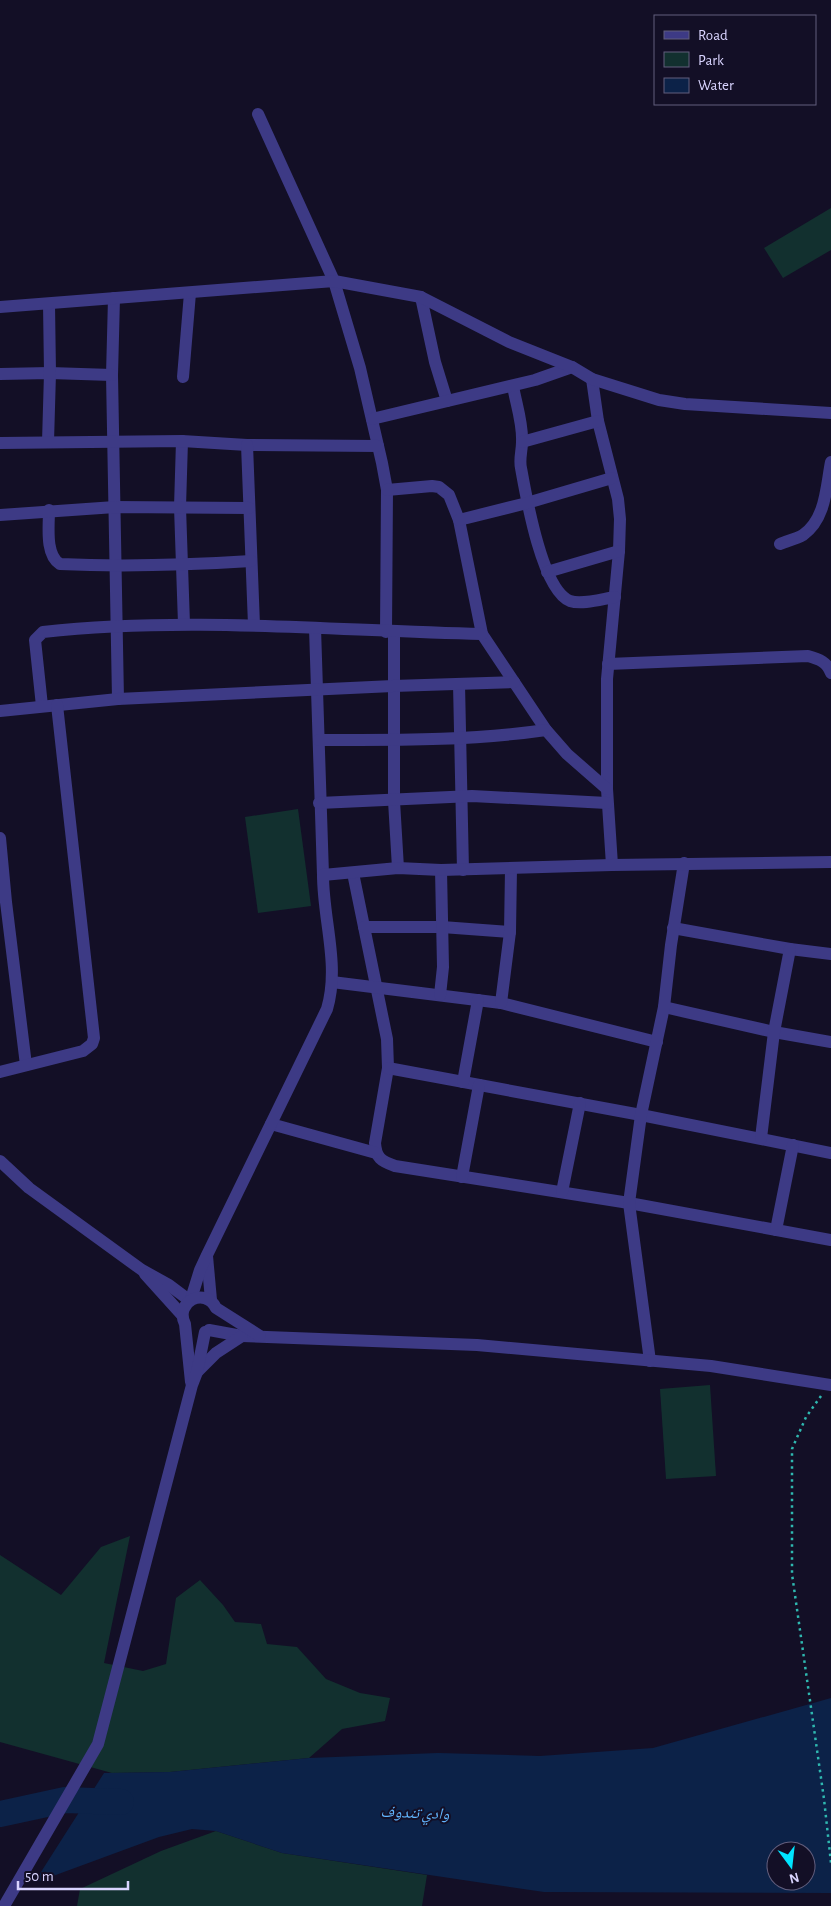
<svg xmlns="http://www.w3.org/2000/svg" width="831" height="1906" font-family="'Alegreya Sans','Noto Naskh Arabic',sans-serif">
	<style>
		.green { fill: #12302f }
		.water { fill: #0c2248; fill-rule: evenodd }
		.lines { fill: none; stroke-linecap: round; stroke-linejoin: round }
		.river { stroke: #0c2248; stroke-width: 26 }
		.path { stroke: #2fb8b0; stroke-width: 2.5; stroke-dasharray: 2.5 4; stroke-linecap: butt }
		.minor { stroke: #3d3a85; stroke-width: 12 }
		.tertiary { stroke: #3d3a85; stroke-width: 12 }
		.labels { text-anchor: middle; stroke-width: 4; stroke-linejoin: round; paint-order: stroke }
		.water-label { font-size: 16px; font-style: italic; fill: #62b6ff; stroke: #130f26 }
	</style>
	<rect width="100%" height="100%" fill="#130f26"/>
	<g class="green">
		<polygon points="831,208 831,250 783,278 764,248"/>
		<polygon points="298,809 311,906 258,913 245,817"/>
		<polygon points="710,1385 716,1476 666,1479 660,1389"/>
		<polygon points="130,1536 104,1663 143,1671 166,1664 176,1598 200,1580 223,1605 235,1622 261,1624 267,1644 297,1647 326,1679 360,1693 390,1698 385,1721 342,1729 309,1758 170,1772 112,1773 0,1742 0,1555 61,1595 101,1547"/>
		<polygon points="216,1831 282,1853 427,1875 422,1906 77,1906 80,1889 161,1851"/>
	</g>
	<path class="water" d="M 831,1698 L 831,1893 L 544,1892 L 282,1853 L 216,1831 L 192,1829 L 159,1837 L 34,1883 L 104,1773 L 170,1772 L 309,1758 L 438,1753 L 540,1756 L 653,1748 ZM 776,1851 L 806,1851 L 806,1881 L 776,1881 Z"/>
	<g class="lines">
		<polyline class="river" points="0,1814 65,1800 121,1802"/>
		<polyline class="path" points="821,1396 806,1417 792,1449 792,1574 824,1799 831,1863"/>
		<g class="minor">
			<polyline points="258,114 334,281 360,368 382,463 387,490 386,632"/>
			<polyline points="421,297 435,362 447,401"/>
			<polyline points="114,298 112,375 118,699"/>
			<polyline points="0,374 50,373 112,375"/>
			<polyline points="183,377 190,293"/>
			<polyline points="592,379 598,421 618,499 620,519 619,551 607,679 607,789 612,865"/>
			<path d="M 513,386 C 516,404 523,423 522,442 C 522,451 519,459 521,468 C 526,496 542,590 570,601 C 582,605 602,599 615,597"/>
			<polyline points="372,419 535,380 572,367"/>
			<polyline points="182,441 180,507 184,624"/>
			<polyline points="48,442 50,373 49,304"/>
			<polyline points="522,442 598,421"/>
			<polyline points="0,443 182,441 247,445 378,446"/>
			<polyline points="247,445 254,625"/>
			<polyline points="387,490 432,486 439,487 449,495 459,520 482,634 546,730 567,754 607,789"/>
			<path d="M 49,510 C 49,526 45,555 60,564 C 124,567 187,565 251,561"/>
			<polyline points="0,515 115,507 249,508"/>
			<polyline points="459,520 527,503 612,478"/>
			<path d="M 780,544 C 787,541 796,539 803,535 C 826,519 826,487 831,462"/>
			<polyline points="547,572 619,551"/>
			<polyline points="315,628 323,875"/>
			<polyline points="394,632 394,801 398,868"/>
			<path d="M 608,664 L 808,656 C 819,659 827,662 831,673"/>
			<polyline points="459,684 463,870"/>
			<path d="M 42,706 L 35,640 L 43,632 C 189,616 335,631 482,634"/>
			<polyline points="0,711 118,699 393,686 514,682"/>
			<path d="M 319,740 C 395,740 470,741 546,730"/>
			<polyline points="319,803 472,796 607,803"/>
			<polyline points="0,838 6,902 26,1065"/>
			<path d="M 353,873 L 387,1039 L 388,1068 L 375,1143 C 376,1158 381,1161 395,1166 L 629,1203 L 831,1240"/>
			<polyline points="364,927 442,927 510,932"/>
			<polyline points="673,928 790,949 831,954"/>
			<polyline points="332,982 501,1003 657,1042"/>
			<polyline points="440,995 443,967 441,870"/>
			<polyline points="501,1003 510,932 511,869"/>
			<polyline points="664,1007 774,1032 831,1042"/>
			<polyline points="388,1068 641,1115 831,1153"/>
			<polyline points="0,1072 83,1051 92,1044 94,1038 57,705"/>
			<polyline points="463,1082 478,1000"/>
			<polyline points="271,1124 376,1153"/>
			<polyline points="761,1138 774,1032 790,949"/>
			<polyline points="462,1177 479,1085"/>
			<polyline points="562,1192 580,1103"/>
			<polyline points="776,1230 793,1145"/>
			<polyline points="650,1361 629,1203 641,1115 664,1007 671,945 684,863"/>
		</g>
		<g class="tertiary">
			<polyline points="0,307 334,281 421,297 509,342 572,367 592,379 659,400 685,404 831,413"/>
			<polyline points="0,1161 29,1188 142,1270 169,1285 189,1300"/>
			<polyline points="207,1256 211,1300"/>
			<polyline points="145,1274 182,1315"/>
			<path d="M 191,1299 L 200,1270 L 207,1255 L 327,1009 C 340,965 323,920 323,875 L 398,868 L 441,870 L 612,865 L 831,862"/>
			<polyline points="209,1330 242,1336 477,1345 711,1366 831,1385"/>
			<polyline points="197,1372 216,1353 242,1336"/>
			<path d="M 191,1382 L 185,1324 C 174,1302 205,1286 216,1308 L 260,1336"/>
			<polyline points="4,1906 98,1744 192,1385 197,1372 205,1332"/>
		</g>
	</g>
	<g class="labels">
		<g class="water-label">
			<text transform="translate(415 1812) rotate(2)" y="6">وادي تندوف</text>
		</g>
	</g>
	<rect x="654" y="15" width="162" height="90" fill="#130f26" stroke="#625e7d"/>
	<rect x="664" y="31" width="25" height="8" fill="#3d3a85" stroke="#625e7d"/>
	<text x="698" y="40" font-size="15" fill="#d9d4ff">Road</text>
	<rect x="664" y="52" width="25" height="15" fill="#12302f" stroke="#625e7d"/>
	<text x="698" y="65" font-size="15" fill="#d9d4ff">Park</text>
	<rect x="664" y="78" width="25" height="15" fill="#0c2248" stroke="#625e7d"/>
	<text x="698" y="90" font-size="15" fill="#d9d4ff">Water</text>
	<g transform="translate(791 1866) rotate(165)"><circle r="24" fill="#130f26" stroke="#625e7d"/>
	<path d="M0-4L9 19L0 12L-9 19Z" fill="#00e5ff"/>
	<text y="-8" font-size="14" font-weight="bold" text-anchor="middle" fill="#d9d4ff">N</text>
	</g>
	<path d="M18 1881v8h110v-8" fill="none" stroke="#d9d4ff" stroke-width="2.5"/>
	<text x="25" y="1881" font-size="15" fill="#d9d4ff" stroke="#130f26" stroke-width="4" paint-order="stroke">50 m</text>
</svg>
